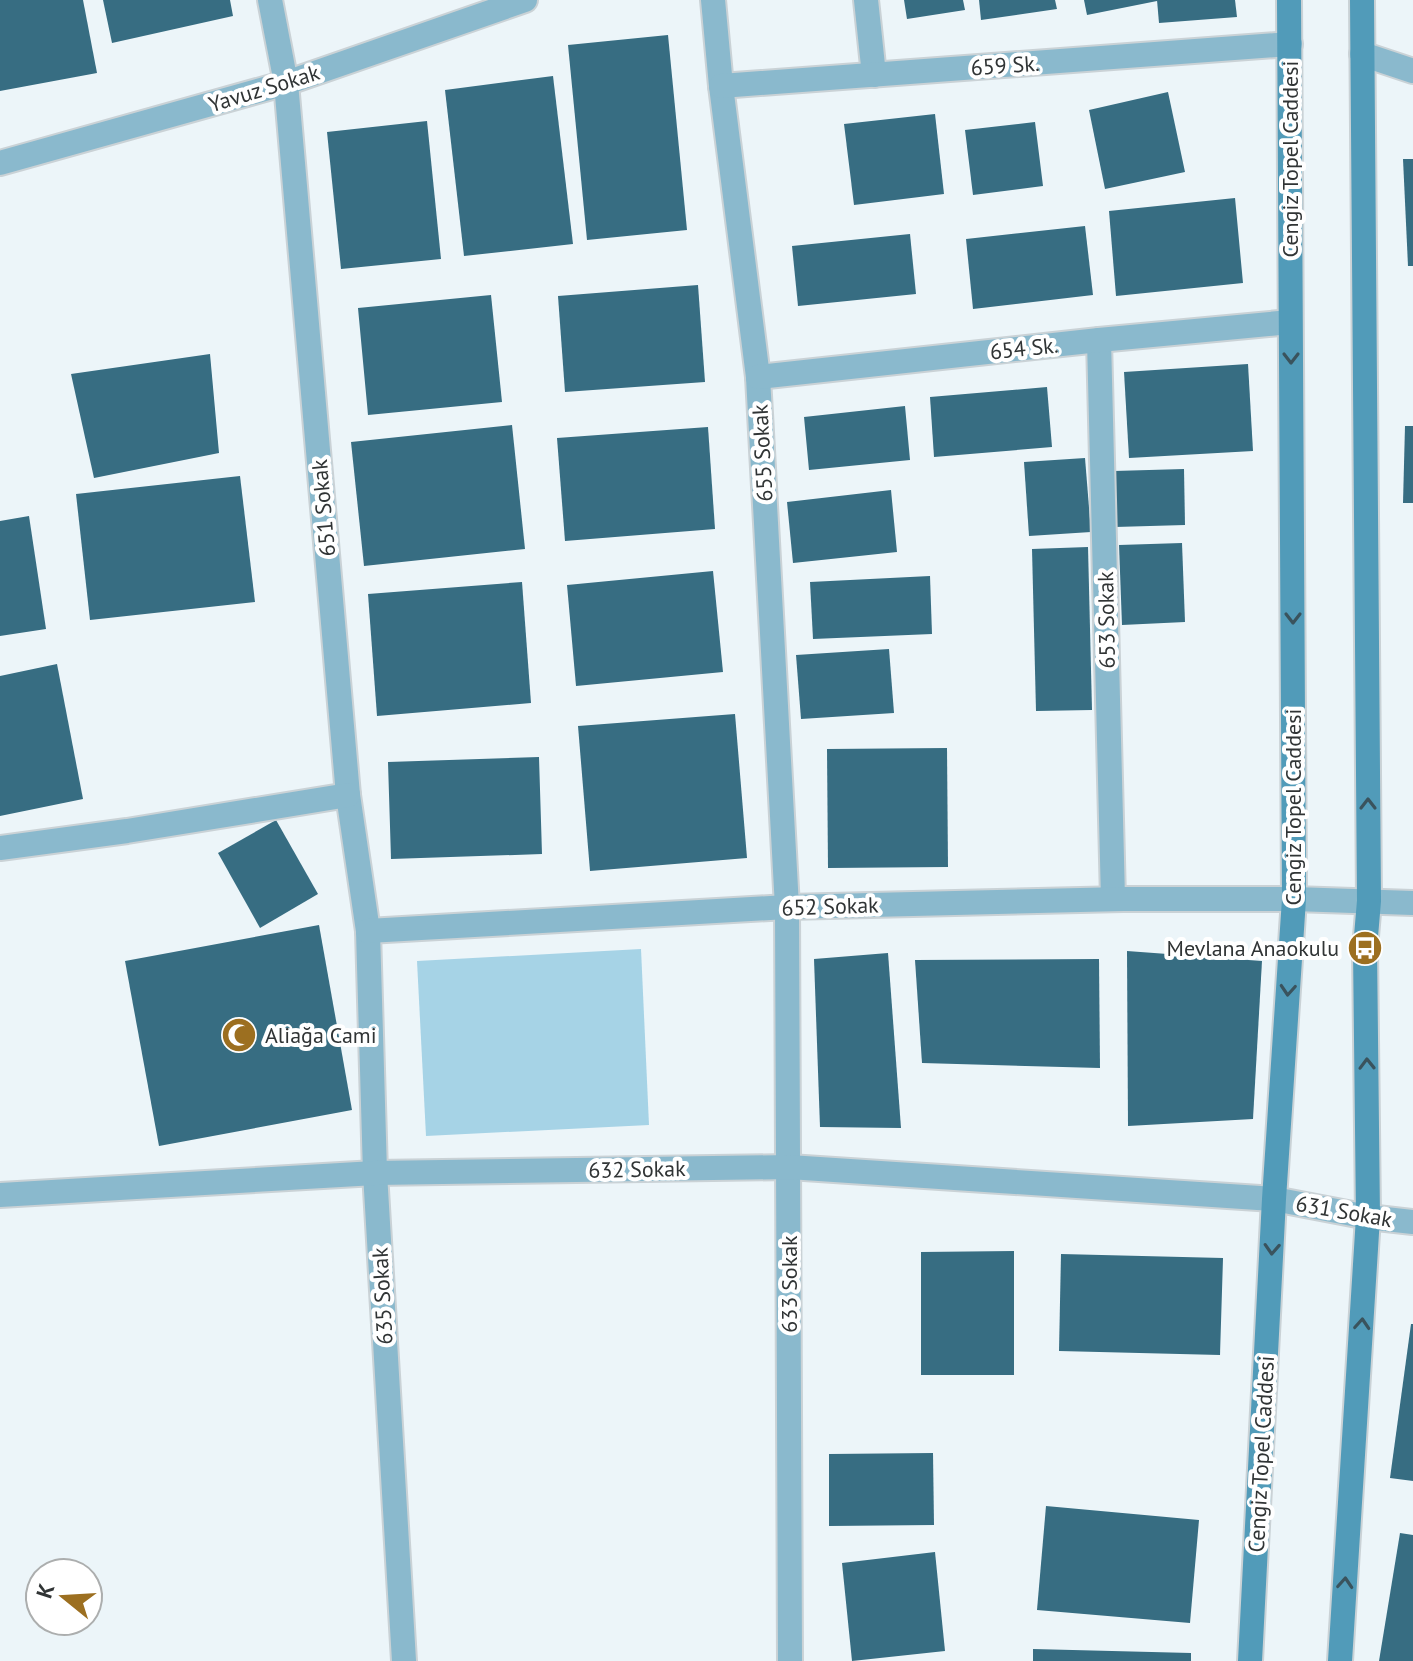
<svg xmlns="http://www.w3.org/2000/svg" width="1413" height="1661" font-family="'PT Sans',sans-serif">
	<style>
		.green { fill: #a6d3e6 }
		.building { fill: #376d82 }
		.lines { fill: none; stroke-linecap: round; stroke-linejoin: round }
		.street-casing { stroke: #cad2d6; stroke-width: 28 }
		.secondary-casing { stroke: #cad2d6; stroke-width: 28 }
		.street { stroke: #8ab9cd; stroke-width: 24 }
		.secondary { stroke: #519bb9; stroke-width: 24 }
		.oneway { stroke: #3a535d }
		.labels { text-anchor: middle; stroke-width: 8; stroke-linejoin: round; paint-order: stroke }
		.street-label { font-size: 22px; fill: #303435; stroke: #fff }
		.poi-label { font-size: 22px; fill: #303435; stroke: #fff; text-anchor: end }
	</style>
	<rect width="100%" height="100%" fill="#ecf5f9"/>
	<polygon class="green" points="641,949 649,1125 426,1136 417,961"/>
	<g class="building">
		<polygon points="0,0 83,0 97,73 0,91"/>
		<polygon points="103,0 230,0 233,16 112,43"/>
		<polygon points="904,0 963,0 965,10 907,19"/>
		<polygon points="979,0 1055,0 1057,9 981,20"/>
		<polygon points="1084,0 1157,0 1157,1 1087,15"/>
		<polygon points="1157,0 1235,0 1237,17 1159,23"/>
		<polygon points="668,35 687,230 587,240 568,45"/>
		<polygon points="553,76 573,244 464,256 445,90"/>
		<polygon points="1168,92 1185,172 1105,189 1089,110"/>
		<polygon points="935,114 944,194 854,205 844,124"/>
		<polygon points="427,121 441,259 341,269 327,132"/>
		<polygon points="1035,122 1043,186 973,195 965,130"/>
		<polygon points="1403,159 1413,159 1413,266 1408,266"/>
		<polygon points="1235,198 1243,283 1116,296 1109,211"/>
		<polygon points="1085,226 1093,295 973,309 966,239"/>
		<polygon points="910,234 916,294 798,306 792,246"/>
		<polygon points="698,285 705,382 565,392 558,296"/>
		<polygon points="491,295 502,402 368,415 358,308"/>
		<polygon points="210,354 219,453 94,478 71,374"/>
		<polygon points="1248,364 1253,451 1129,458 1124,372"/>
		<polygon points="1047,387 1052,447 934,457 930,397"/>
		<polygon points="905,406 910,460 809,470 804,417"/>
		<polygon points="512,425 525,549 364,566 351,442"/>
		<polygon points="1405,426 1413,426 1413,503 1403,503"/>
		<polygon points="708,427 715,529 565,541 557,438"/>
		<polygon points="1085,458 1091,532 1029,536 1024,462"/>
		<polygon points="1184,469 1185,525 1115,527 1114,471"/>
		<polygon points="240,476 255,602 90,620 76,494"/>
		<polygon points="891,490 897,552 793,563 787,502"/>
		<polygon points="29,516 46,629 0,636 0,521"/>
		<polygon points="1182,543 1185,622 1122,625 1119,545"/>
		<polygon points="1088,547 1092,710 1036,711 1032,549"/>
		<polygon points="713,571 723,672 576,686 567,585"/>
		<polygon points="930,576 932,634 813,639 810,582"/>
		<polygon points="522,582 531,703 377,716 368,594"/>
		<polygon points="889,649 894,713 801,719 796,655"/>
		<polygon points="57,664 83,799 0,816 0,676"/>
		<polygon points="735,714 747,858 590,871 578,726"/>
		<polygon points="947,748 948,867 828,868 827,749"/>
		<polygon points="539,757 542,854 391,859 388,762"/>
		<polygon points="276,820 318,894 260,928 218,853"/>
		<polygon points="319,925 352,1110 159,1146 125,961"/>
		<polygon points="1127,951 1262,961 1253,1119 1128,1126"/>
		<polygon points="888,953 901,1128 820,1127 814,959"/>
		<polygon points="1099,959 1100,1068 922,1063 915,960"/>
		<polygon points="1014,1251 1014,1375 921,1375 921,1252"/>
		<polygon points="1061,1254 1223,1258 1220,1355 1059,1351"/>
		<polygon points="1411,1324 1413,1324 1413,1481 1390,1478"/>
		<polygon points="933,1453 934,1525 829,1526 829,1454"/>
		<polygon points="1046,1506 1199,1520 1190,1623 1037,1610"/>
		<polygon points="1400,1533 1413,1535 1413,1661 1379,1661"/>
		<polygon points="935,1552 945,1651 852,1661 842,1563"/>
		<polygon points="1033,1649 1191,1653 1191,1661 1033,1661"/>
	</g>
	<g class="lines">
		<g class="street-casing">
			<g id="street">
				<polyline points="270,0 286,83 348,795 368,931 375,1173 404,1661"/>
				<polyline points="713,0 721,86 758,377 787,907 790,1661"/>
				<polyline points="866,0 874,75"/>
				<polyline points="1362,54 1413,71"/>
				<polyline points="721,86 1290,44"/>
				<polyline points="0,163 286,83 525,0"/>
				<polyline points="1099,340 1113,899"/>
				<polyline points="758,377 1099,340 1290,322"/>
				<polyline points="0,848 127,831 348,795"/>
				<polyline points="368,931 787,907 1123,899 1294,899 1413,903"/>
				<polyline points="0,1195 375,1173 789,1167 1274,1199 1368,1217 1413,1222"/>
			</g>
		</g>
		<g class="secondary-casing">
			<g id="secondary">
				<polyline points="1250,1661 1274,1199 1294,899 1289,0"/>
				<polyline points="1340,1661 1368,1217 1365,948 1369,901 1362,0"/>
			</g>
		</g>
		<use href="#street" class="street"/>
		<use href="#secondary" class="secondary"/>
	</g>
	<defs><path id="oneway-chevron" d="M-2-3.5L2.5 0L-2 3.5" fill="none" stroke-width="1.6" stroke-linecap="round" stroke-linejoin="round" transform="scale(2)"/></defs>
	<g class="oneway">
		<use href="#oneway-chevron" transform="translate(1291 358) rotate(90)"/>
		<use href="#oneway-chevron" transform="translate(1293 618) rotate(90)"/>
		<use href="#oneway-chevron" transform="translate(1368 804) rotate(-90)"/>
		<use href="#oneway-chevron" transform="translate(1288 990) rotate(94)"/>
		<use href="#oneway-chevron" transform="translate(1367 1064) rotate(-91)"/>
		<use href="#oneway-chevron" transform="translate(1272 1249) rotate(93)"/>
		<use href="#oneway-chevron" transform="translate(1362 1324) rotate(-86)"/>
		<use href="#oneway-chevron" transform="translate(1345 1583) rotate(-86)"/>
	</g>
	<defs>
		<g id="bus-disc" transform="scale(1.8)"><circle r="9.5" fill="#9c6f20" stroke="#fff"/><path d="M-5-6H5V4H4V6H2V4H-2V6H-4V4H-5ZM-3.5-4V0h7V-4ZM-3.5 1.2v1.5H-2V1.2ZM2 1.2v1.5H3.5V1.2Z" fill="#fff"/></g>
		<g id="mosque-disc" transform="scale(1.8)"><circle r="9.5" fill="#9c6f20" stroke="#fff"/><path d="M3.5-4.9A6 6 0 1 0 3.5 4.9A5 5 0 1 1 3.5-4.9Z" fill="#fff"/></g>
	</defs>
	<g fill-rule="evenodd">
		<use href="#bus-disc" x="1365" y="948"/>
		<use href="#mosque-disc" x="239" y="1035"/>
	</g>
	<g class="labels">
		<g class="street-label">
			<text transform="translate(1005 65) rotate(-4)" y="8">659 Sk.</text>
			<text transform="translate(264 88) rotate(-17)" y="8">Yavuz Sokak</text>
			<text transform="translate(1290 159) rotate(-90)" y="8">Cengiz Topel Caddesi</text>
			<text transform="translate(1024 348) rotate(-6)" y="8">654 Sk.</text>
			<text transform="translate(762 453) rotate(-93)" y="8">655 Sokak</text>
			<text transform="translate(323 508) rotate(-95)" y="8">651 Sokak</text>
			<text transform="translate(1106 620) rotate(-91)" y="8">653 Sokak</text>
			<text transform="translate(1293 807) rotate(-90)" y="8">Cengiz Topel Caddesi</text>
			<text transform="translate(830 906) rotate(-2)" y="8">652 Sokak</text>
			<text transform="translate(637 1169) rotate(-1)" y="8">632 Sokak</text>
			<text transform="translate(1344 1211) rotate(10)" y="8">631 Sokak</text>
			<text transform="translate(789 1284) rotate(-90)" y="8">633 Sokak</text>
			<text transform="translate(382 1296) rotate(-93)" y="8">635 Sokak</text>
			<text transform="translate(1261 1454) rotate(-87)" y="8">Cengiz Topel Caddesi</text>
		</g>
		<g class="poi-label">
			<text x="1339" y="956">Mevlana Anaokulu</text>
			<text x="265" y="1043" text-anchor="start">Aliağa Cami</text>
		</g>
	</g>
	<g transform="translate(64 1597) rotate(288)"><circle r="38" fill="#ffffff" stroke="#acaeae" stroke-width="2"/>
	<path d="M0-6L14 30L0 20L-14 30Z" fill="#9c6f20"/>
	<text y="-12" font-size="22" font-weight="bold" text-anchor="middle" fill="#303435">K</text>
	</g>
</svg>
